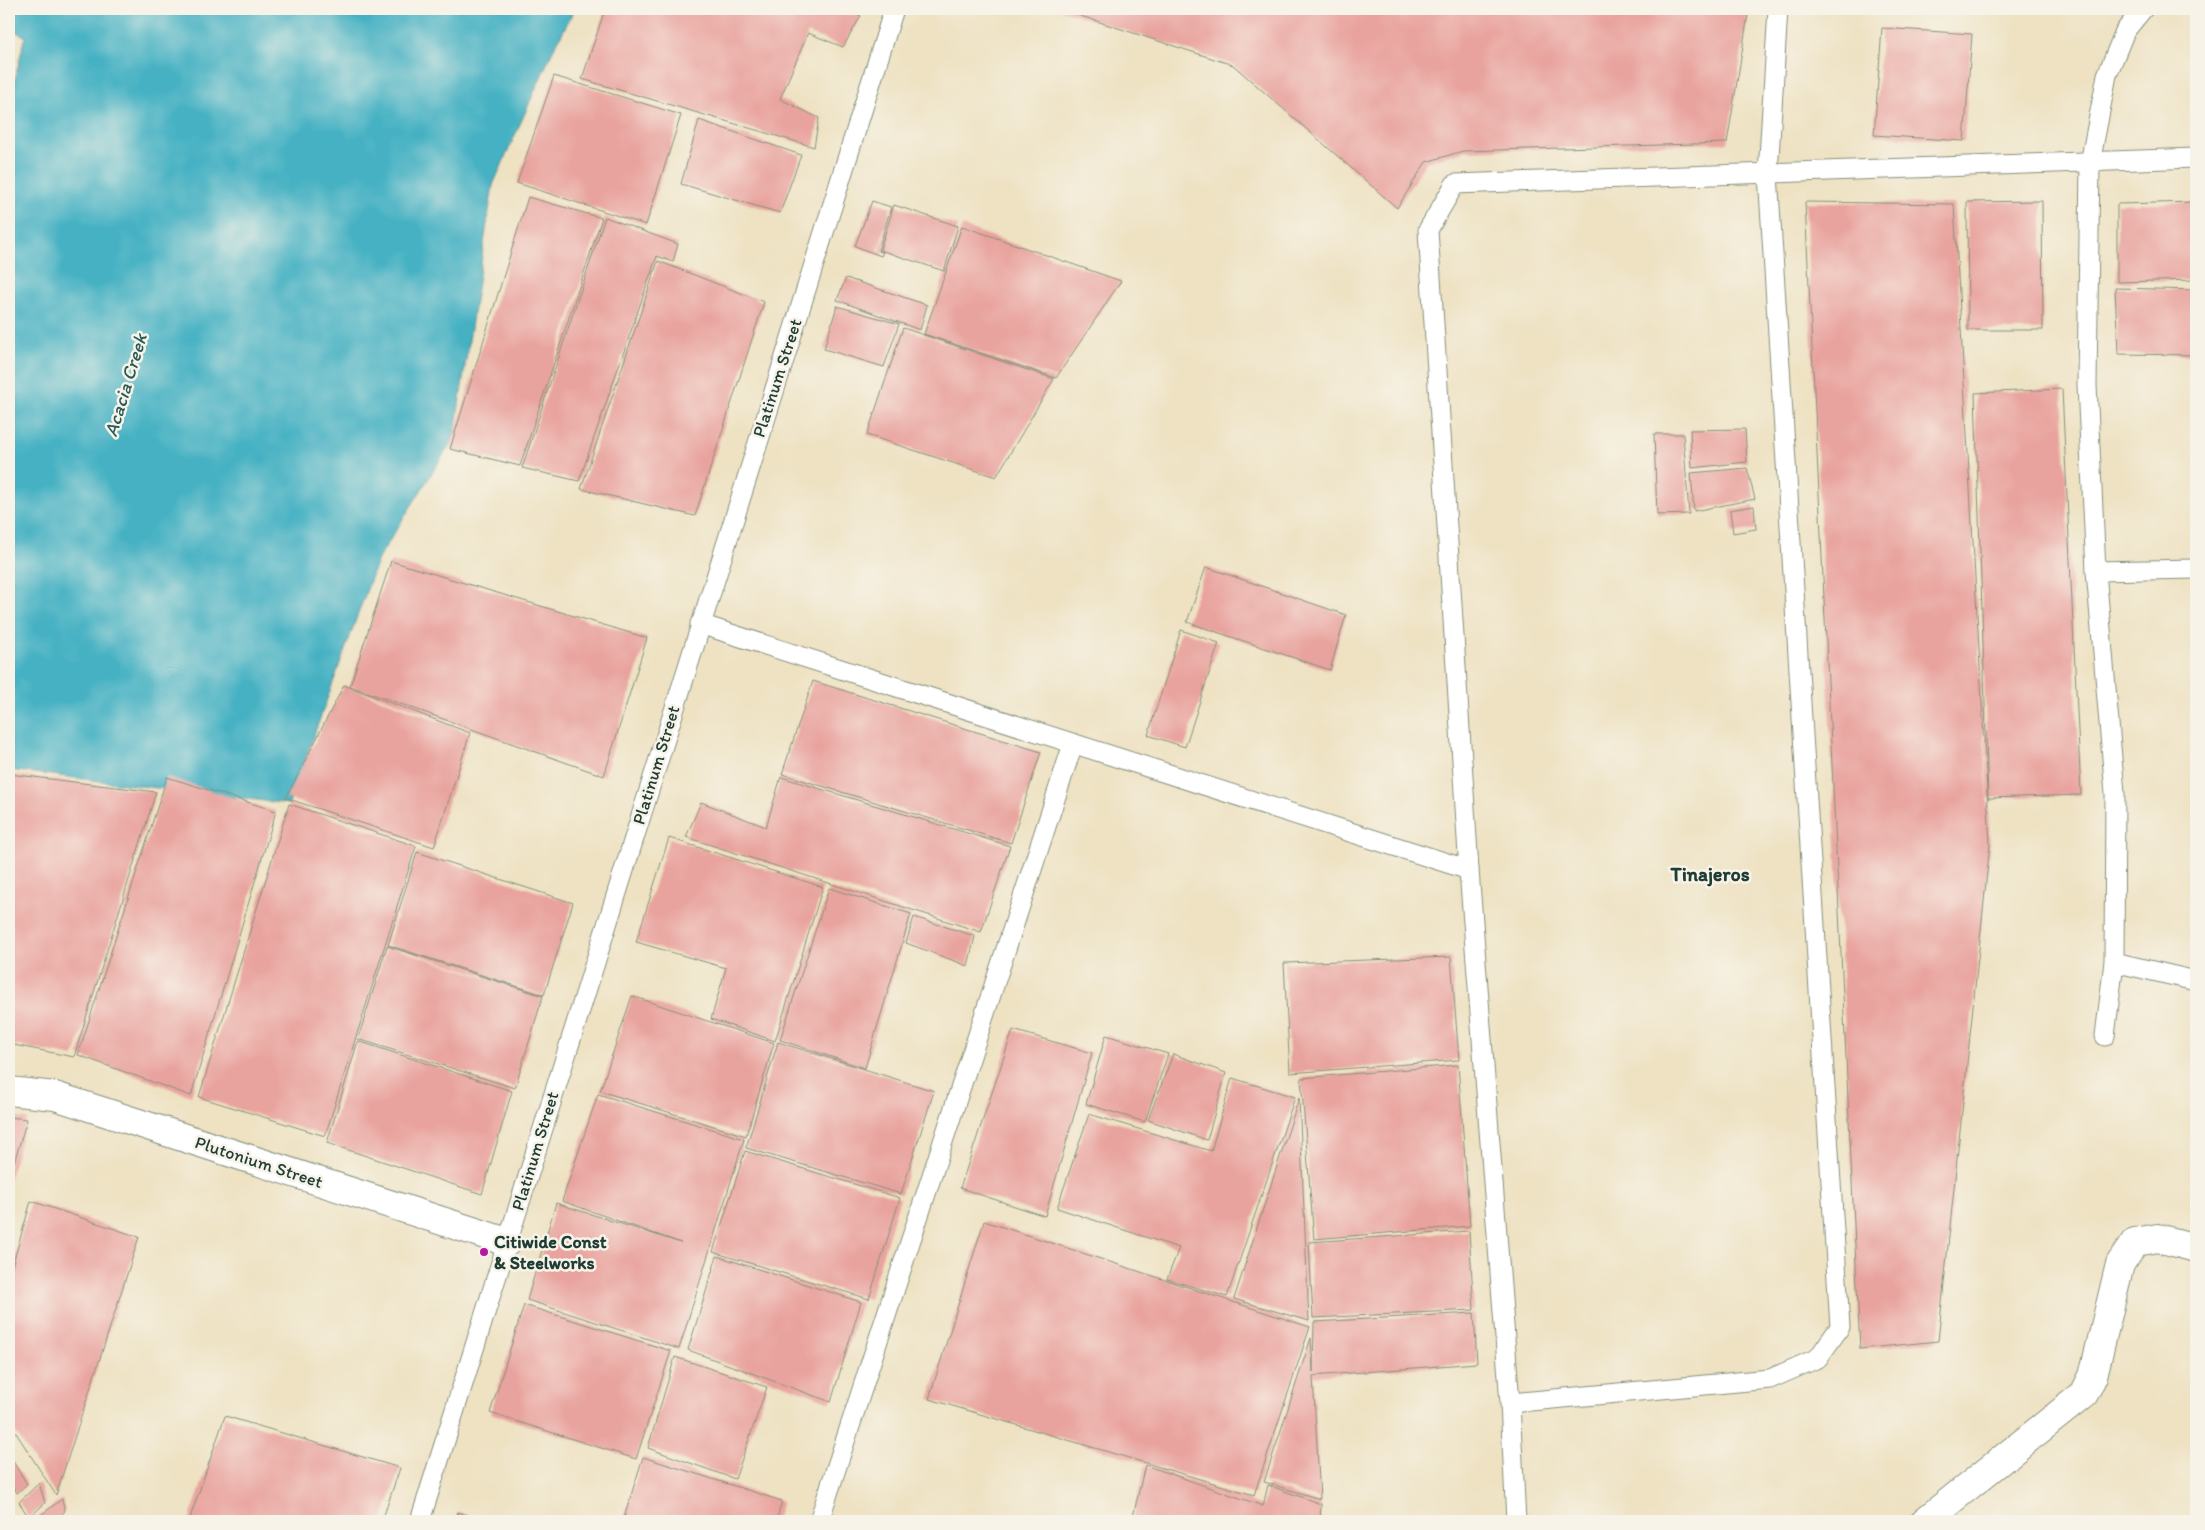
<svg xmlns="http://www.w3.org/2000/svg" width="2205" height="1530" font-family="Itim,sans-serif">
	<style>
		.water { fill: #45b1c3; stroke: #32777c }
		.building { fill: #e9a39e }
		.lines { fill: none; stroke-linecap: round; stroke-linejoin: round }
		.service-casing { stroke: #86907c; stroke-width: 21 }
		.minor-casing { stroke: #86907c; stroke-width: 30 }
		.service { stroke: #fff; stroke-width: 19 }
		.minor { stroke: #fff; stroke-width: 28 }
		.poi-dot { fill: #b5179e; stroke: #f7f3e8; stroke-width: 2 }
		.labels { text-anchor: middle; stroke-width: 5; stroke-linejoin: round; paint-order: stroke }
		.street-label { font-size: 18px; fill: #1f3d34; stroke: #f7f3e8 }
		.poi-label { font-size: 18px; font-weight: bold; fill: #1f3d34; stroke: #f7f3e8; text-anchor: start }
		.water-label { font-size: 19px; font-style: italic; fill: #285a58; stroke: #f7f3e8 }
		.quarter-label { font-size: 20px; font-weight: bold; fill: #1f3d34; stroke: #f7f3e8 }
	</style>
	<rect width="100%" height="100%" fill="#f7f3e8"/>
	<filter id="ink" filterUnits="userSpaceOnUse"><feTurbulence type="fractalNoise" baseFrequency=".02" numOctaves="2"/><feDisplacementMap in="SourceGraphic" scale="10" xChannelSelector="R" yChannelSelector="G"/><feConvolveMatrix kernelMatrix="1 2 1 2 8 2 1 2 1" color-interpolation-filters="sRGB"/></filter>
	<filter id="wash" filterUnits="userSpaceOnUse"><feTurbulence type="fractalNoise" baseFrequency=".0096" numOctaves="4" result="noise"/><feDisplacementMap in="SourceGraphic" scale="20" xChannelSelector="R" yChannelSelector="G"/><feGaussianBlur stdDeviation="1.12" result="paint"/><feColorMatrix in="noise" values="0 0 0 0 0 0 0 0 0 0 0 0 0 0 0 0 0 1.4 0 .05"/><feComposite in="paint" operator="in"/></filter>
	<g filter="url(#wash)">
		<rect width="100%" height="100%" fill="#eee2c3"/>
		<polygon class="water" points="9,9 575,9 552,52 493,185 454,438 378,559 289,804 9,770 9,105 25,36 9,29"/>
		<g id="blocks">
			<g class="building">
				<polygon points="605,9 840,9 861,16 843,47 808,33 780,99 819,118 814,147 582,79"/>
				<polygon points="1059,9 1749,9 1727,143 1463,151 1426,162 1397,208 1233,65"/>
				<polygon points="1882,28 1972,34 1964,141 1874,135"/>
				<polygon points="554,76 681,115 646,225 517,183"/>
				<polygon points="699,120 801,155 780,213 681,184"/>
				<polygon points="528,197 602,218 520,466 450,449"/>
				<polygon points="872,201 891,207 878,251 883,252 881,256 855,246"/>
				<polygon points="2042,201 2043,330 1968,330 1967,202"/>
				<polygon points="1805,202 1954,204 1990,844 1938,1341 1860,1349"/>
				<polygon points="2196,202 2196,280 2117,282 2117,204"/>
				<polygon points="894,205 958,226 944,271 880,250"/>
				<polygon points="605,217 678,244 673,262 657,256 579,481 522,468"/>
				<polygon points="962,226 1121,281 1056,378 924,334"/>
				<polygon points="658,261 764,302 695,516 581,489"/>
				<polygon points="846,278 927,305 920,330 837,300"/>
				<polygon points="2115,288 2196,290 2196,355 2118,354"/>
				<polygon points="837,306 899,324 884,367 824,349"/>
				<polygon points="903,328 1054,379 996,477 867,435"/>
				<polygon points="2062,389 2081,795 1988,798 1975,393"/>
				<polygon points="1745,429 1747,462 1692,468 1690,430"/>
				<polygon points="1654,434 1683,434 1689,514 1657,515"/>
				<polygon points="1747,468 1755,499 1694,511 1691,473"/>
				<polygon points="1754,506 1756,529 1733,533 1730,510"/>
				<polygon points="391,561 647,638 604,776 350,686"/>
				<polygon points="1206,567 1346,615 1330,670 1187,622"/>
				<polygon points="1181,630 1219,643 1185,747 1148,735"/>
				<polygon points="813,681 1041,752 1011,843 782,774"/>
				<polygon points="344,685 470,733 434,847 286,798"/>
				<polygon points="9,774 156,792 74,1057 9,1044"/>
				<polygon points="167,777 276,811 191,1096 78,1055"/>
				<polygon points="781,777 1010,846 981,932 686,837 701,802 766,827"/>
				<polygon points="289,804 416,846 325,1136 199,1097"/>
				<polygon points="669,838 823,887 775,1041 711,1019 726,968 636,942"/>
				<polygon points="417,852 573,903 544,995 388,945"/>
				<polygon points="829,888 911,914 865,1068 780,1040"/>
				<polygon points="914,917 975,936 968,966 906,943"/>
				<polygon points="387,946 543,996 515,1088 358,1039"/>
				<polygon points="1451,957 1459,1060 1290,1073 1284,963"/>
				<polygon points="632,996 774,1043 746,1136 600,1091"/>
				<polygon points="1013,1030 1092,1053 1045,1216 960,1188"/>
				<polygon points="1106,1035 1168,1054 1145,1122 1086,1104"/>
				<polygon points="358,1041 512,1091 482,1194 327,1143"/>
				<polygon points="778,1042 934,1091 901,1194 746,1148"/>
				<polygon points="1173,1054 1226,1073 1207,1140 1148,1120"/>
				<polygon points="1458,1065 1470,1226 1314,1239 1301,1078"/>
				<polygon points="1232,1078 1295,1097 1227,1297 1167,1279 1179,1248 1057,1208 1089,1114 1211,1151"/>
				<polygon points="598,1094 744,1139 679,1349 527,1300 556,1203 681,1243 562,1201"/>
				<polygon points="1299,1098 1309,1321 1234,1299"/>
				<polygon points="9,1117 27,1119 9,1180"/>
				<polygon points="745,1151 900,1198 869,1299 713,1252"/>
				<polygon points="31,1201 139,1237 56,1495 9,1422 9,1277"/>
				<polygon points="984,1221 1310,1327 1254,1495 929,1399"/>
				<polygon points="1469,1231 1474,1310 1313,1318 1309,1242"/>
				<polygon points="717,1256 861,1302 831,1402 688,1350"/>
				<polygon points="524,1305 671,1351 636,1459 490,1413"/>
				<polygon points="1474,1313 1477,1363 1313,1376 1320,1499 1264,1482 1311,1338 1313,1372 1314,1322"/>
				<polygon points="675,1357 767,1387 735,1479 648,1448"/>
				<polygon points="225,1416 400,1468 382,1521 189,1521"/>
				<polygon points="643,1457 782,1501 776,1521 623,1521"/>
				<polygon points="12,1460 27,1484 17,1493 9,1482 9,1464"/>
				<polygon points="1145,1465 1263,1506 1268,1485 1321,1504 1320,1521 1132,1521"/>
				<polygon points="39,1483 45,1503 29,1518 19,1502"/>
				<polygon points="62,1499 65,1511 54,1521 33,1521"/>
				<polygon points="458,1512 485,1521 455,1521"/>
			</g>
		</g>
	</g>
	<g filter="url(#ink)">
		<use href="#blocks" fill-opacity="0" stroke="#86907c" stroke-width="1"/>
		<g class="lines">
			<g class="service-casing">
				<g id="service">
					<polyline points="2143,9 2125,31 2107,75 2090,163 2087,385 2096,571 2196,569"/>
					<polyline points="2096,571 2115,793 2114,962 2105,1036"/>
					<polyline points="700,624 1469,870"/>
					<polyline points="2114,962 2196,981"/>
					<polyline points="1510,1403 1770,1379 1818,1358 1840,1327 1768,174 1778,9"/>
					<polyline points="420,1521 894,9"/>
					<polyline points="819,1521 1073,744"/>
					<polyline points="1516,1521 1510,1403 1469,870 1428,230 1455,184 2196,158"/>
				</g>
			</g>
			<g class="minor-casing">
				<g id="minor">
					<polyline points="9,1091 55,1096 507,1242"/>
					<polyline points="1925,1521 2084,1394 2093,1376 2120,1264 2135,1242 2158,1238 2196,1248"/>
				</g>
			</g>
			<use href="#service" class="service"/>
			<use href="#minor" class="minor"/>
		</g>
	</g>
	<circle class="poi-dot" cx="484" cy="1252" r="5"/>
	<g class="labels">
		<g class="street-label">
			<text transform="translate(777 378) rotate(-72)" y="6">Platinum Street</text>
			<text transform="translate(656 765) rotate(-73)" y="6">Platinum Street</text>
			<text transform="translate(535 1151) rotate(-73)" y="6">Platinum Street</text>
			<text transform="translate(259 1162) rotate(18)" y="6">Plutonium Street</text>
		</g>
		<g class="poi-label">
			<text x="494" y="1248">Citiwide Const<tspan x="494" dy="21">&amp; Steelworks</tspan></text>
		</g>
		<g class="water-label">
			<text transform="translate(125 385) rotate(-73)" y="7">Acacia Creek</text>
		</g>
		<g class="quarter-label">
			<text x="1710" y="881">Tinajeros</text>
		</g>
	</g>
	<rect width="2205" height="1530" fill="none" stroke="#f7f3e8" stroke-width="30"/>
</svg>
